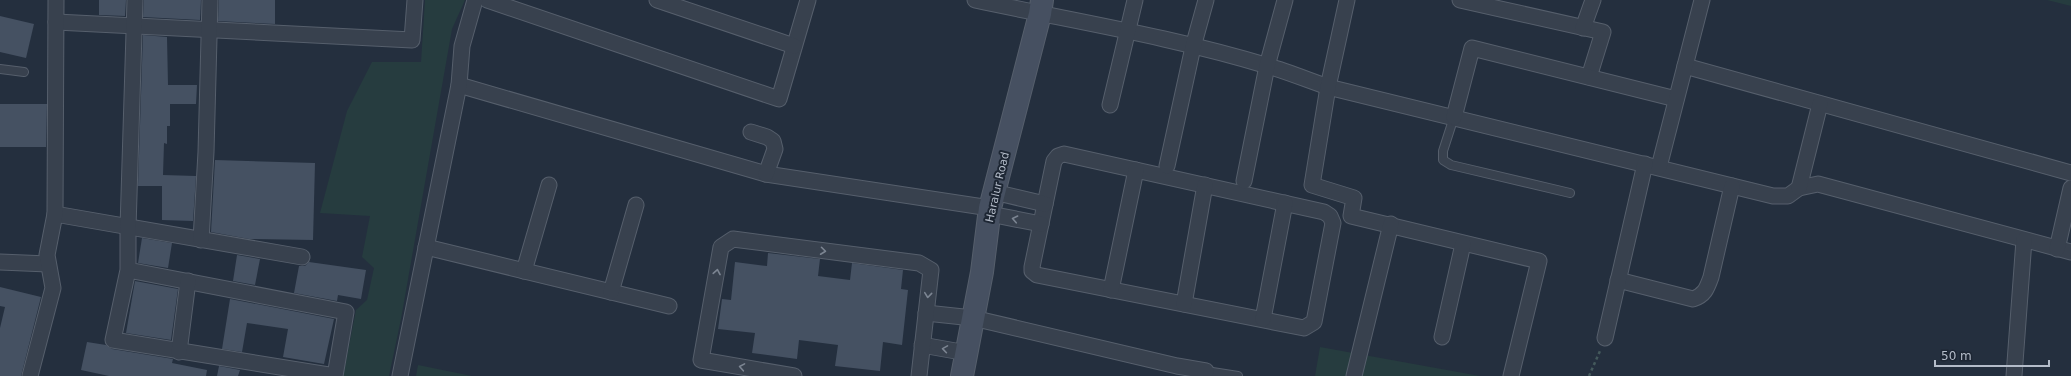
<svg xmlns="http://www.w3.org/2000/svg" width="2071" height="376" font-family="'DejaVu Sans',sans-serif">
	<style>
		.green { fill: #263c3f }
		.building { fill: #455162 }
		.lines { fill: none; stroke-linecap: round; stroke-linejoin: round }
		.lane-casing { stroke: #565f6c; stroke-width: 10 }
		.street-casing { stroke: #565f6c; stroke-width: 17 }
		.secondary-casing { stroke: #565f6c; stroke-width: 24 }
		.path { stroke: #44595c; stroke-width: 2.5; stroke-dasharray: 3 3; stroke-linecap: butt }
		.lane { stroke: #38414e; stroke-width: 8 }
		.street { stroke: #38414e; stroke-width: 15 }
		.secondary { stroke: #465061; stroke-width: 22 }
		.oneway { stroke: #7c8592 }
		.labels { text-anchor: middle; stroke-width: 4; stroke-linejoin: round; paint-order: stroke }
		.street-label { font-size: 11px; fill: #b4bcc9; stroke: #1d2633 }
	</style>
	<rect width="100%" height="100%" fill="#242f3e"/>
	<g class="green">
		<polygon points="425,0 465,0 452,29 401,319 389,376 343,376 356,310 367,300 374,268 362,257 370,216 320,213 347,111 372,62 421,62"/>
		<polygon points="2047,0 2071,0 2071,6"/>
		<polygon points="1320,347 1480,376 1315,376"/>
		<polygon points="418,365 472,376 416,376"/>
	</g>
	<g class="building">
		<polygon points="99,0 126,0 125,16 99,15"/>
		<polygon points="144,0 201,0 200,20 143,17"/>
		<polygon points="219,0 275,0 275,24 218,21"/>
		<polygon points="0,16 34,24 26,58 0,52"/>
		<polygon points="143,35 167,37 168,85 197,85 196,104 170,104 170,126 167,126 167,144 164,143 163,175 196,176 193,221 162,220 162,186 138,186"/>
		<polygon points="0,104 47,104 46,147 0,147"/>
		<polygon points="215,160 315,163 313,240 249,239 211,232"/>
		<polygon points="142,238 172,243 168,268 138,263"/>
		<polygon points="768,253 820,259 818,276 850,280 852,263 903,270 901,289 908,290 902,345 883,342 880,371 835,366 838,345 799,340 797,359 752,353 755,333 718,329 722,299 731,300 735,262 767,266"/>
		<polygon points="237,255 260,259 255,285 233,281"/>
		<polygon points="309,262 366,270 361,299 338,295 337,301 294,293 299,266 305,266"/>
		<polygon points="135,281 178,289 171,340 126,333"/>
		<polygon points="0,287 41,297 21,376 0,376 0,328 5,307 0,306"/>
		<polygon points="230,299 334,319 324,364 283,357 288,329 247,323 242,352 222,349"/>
		<polygon points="87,342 106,345 112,349 173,359 172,363 207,370 206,376 109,376 81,370"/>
		<polygon points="219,366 240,370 238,376 217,376"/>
	</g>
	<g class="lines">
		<g class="lane-casing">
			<g id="lane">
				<polyline points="0,69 24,72"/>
				<polyline points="1454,117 1443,151 1443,160 1451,165 1570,193"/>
				<polyline points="1206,371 1238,376"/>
			</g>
		</g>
		<g class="street-casing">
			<g id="street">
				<polyline points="487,0 779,99 808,0"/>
				<polyline points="657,0 794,46"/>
				<path d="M 975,0 C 1073,21 1173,37 1268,66 C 1288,72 1308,80 1328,87 L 1773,196 L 1788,196 L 1799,188 L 1818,184 L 2071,252"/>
				<polyline points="1347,0 1328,87 1312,185 1354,198 1351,216 1539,261 1511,376"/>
				<polyline points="1460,0 1603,32 1589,77"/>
				<polyline points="56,22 412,40 415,0"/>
				<polyline points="1583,28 1593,0"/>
				<polyline points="1685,66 2071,173"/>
				<polyline points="459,85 766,174 990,208"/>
				<polyline points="1110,105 1135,0"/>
				<polyline points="1454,117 1472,48 1676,99"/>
				<polyline points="751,132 767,137 773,141 775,149 766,174"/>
				<polygon points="1064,154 1324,212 1330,216 1333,223 1314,322 1304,328 1037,275 1032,271 1032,267 1054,161 1058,156"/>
				<polyline points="1167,166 1193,47 1206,0"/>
				<polyline points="1659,167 1702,0"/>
				<polyline points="1244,181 1267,66 1285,0"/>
				<polyline points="1799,188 1820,104"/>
				<polyline points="994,192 1045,204"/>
				<polyline points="55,214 302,257"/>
				<polyline points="990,214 1041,224"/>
				<polyline points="201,240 206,152 210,0"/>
				<polyline points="426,247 669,306"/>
				<polyline points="2057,249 2071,188"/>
				<polyline points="0,262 48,264"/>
				<polyline points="128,270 346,312 335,376 113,340 128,270 128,228 135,0"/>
				<polyline points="524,271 549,185"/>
				<path d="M 1618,280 L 1693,299 C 1705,295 1707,288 1711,277 L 1732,186"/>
				<polyline points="1111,290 1136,170"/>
				<polyline points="611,292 636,205"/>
				<polyline points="1184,304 1205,185"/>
				<polyline points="926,313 973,318 1177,366 1206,371"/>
				<polyline points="1263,319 1285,203"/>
				<polyline points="1442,337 1463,244"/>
				<polyline points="1605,338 1645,164"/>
				<polyline points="922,345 967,353"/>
				<polyline points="179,352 188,281"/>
				<polyline points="30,376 53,288 47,255 55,214 56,0"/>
				<polyline points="400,376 459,85 462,46 475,0"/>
				<polyline points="794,376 701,360 721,247 733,239 919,263 931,270 919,376"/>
				<polyline points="1354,376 1391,224"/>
				<polyline points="2014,376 2024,240"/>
			</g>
		</g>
		<g class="secondary-casing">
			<polyline id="secondary" points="962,376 982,272 990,208 1040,14 1042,0"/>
		</g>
		<polyline class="path" points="1589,376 1600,351"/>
		<use href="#lane" class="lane"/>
		<use href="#street" class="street"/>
		<use href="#secondary" class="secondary"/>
	</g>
	<defs><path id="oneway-chevron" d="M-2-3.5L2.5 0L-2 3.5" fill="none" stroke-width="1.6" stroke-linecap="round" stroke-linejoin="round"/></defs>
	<g class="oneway">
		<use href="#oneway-chevron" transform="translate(1015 219) rotate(-168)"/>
		<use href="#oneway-chevron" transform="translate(823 251) rotate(7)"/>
		<use href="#oneway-chevron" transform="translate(717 272) rotate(-80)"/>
		<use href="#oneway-chevron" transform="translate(928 295) rotate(96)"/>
		<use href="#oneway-chevron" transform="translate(945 349) rotate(-171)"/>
		<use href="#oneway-chevron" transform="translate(742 367) rotate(-170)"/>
	</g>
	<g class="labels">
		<g class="street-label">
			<text transform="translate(997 187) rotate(-77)" y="4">Haralur Road</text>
		</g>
	</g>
	<path d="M1935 360v6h114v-6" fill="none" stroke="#b4bcc9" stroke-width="2"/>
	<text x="1941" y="360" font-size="12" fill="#b4bcc9" stroke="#1d2633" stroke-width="3" paint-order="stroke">50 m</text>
</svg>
